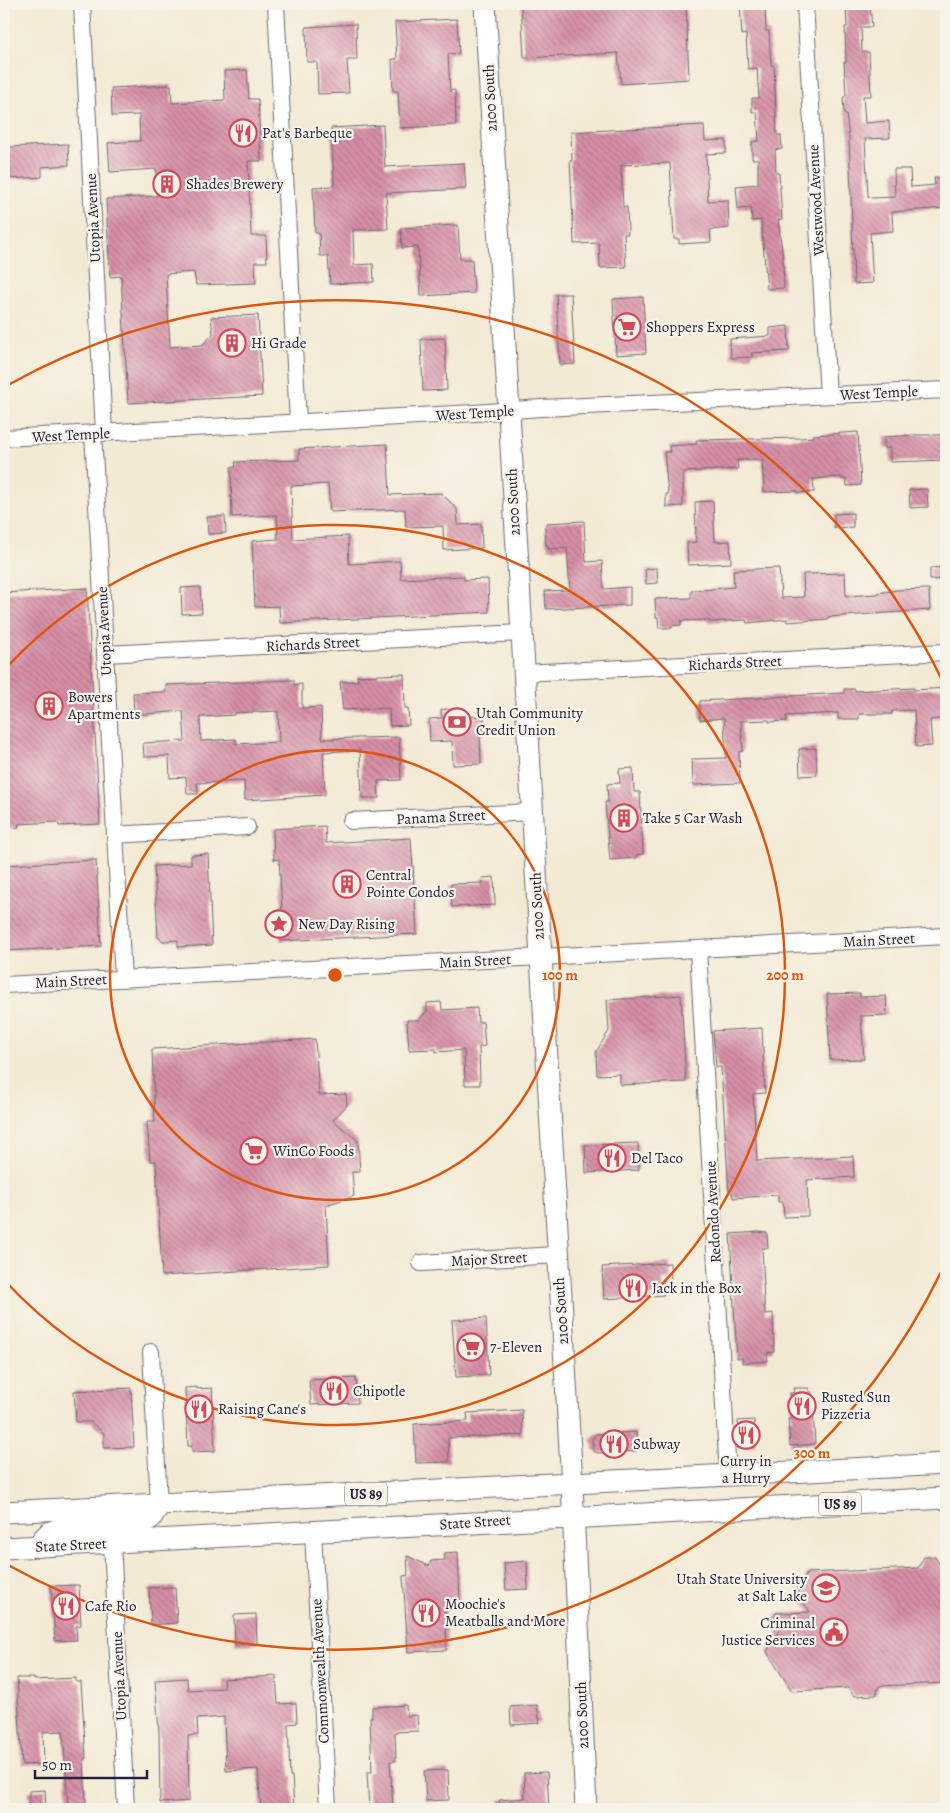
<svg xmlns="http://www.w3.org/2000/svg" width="950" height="1813" font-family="Alegreya,serif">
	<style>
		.building { fill: url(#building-back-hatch); fill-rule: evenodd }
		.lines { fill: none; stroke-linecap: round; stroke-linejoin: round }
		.minor-casing { stroke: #6b6871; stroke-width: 18 }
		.major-casing { stroke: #6b6871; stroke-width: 23 }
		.minor { stroke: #fff; stroke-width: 16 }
		.major { stroke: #fff; stroke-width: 21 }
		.ring { fill: none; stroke: #de560e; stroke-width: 2.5 }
		.labels { text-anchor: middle; stroke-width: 4.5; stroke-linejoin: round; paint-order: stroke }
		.shield { fill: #f7f3e8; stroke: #62616f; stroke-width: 1 }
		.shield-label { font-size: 14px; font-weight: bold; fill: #22223b }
		.street-label { font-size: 15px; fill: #22223b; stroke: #f7f3e8 }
		.poi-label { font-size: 15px; fill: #22223b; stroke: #f7f3e8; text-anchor: start }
		.centre { fill: #de560e; stroke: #f7f3e8; stroke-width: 2.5 }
		.ring-label { font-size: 15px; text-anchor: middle; font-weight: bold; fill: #de560e; stroke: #f7f3e8; stroke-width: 4.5; stroke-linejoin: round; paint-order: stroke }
	</style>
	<defs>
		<pattern id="building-back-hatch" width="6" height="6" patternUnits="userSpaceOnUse" patternTransform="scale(1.25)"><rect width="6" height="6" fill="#d78fa7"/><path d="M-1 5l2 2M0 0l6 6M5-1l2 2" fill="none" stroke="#ae7489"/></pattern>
	</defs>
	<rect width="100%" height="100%" fill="#f7f3e8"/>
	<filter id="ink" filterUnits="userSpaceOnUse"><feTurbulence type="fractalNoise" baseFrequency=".02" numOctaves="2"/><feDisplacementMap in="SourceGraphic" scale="10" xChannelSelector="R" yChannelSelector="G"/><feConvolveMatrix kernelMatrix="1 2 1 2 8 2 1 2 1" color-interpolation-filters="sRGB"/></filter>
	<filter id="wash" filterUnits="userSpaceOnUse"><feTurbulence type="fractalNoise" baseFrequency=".0096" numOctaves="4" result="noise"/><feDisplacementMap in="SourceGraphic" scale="20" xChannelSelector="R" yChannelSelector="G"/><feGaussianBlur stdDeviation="1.12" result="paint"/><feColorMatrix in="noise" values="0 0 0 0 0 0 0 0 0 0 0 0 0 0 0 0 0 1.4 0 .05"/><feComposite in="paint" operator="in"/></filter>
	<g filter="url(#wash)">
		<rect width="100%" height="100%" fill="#f3ead4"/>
		<g id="blocks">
			<g class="building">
				<polygon points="521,4 686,4 689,79 621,84 618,53 524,58"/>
				<polygon points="740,4 765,4 766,31 769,31 771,65 773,65 774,67 777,135 781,135 782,149 775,150 776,173 779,173 782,219 778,220 783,258 784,288 767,289 761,220 752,221 751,208 738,209 736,186 758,184 758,159 752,159 752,142 759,141 757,112 752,112 752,98 759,98 757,68 748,69 746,34 742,35"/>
				<polygon points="846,4 870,4 872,27 861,27 862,52 869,52 871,96 863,96 865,123 889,121 890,138 865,139 868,196 872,198 895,197 894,169 910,169 911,187 935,185 934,178 946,178 946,208 892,212 893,231 870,233 873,283 854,284 849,137 846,114 844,114 843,98 846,95 844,62 846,62 845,27 847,27"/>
				<polygon points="457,19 459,53 448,54 450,91 455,90 456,125 400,128 398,91 393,91 392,59 397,59 395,22"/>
				<polygon points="356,24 357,60 347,60 349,93 318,94 317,62 307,62 306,27"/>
				<polygon points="247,70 249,99 258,99 261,161 248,161 251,236 266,236 267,262 255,262 256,283 196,285 194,272 166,274 170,347 202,345 213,334 211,317 258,315 262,396 128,403 121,276 110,277 106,199 157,196 156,169 110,172 108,143 140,141 139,115 112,116 111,88 171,85 172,103 225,100 224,71"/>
				<polygon points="383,125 385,167 464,163 466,189 386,193 388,229 353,230 354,265 373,264 374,282 330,284 328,256 320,256 319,233 315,233 313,187 334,186 331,128"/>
				<polygon points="704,125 705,141 726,140 726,153 706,154 708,201 728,200 729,228 710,230 711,242 679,244 679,239 674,239 670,163 621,165 623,207 627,207 628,234 624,234 626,267 600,268 599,243 574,244 570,160 572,160 571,132"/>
				<polygon points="68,144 69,165 42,167 42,177 11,179 10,147"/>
				<polygon points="458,225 460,259 472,259 474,293 421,296 418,247 402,248 401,228"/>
				<polygon points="556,294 571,294 575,364 560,365"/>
				<polygon points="643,297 646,353 616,355 613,299"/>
				<polygon points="788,326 789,351 752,353 752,357 731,358 730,339 770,336 770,328"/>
				<polygon points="445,338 447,390 423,391 421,339"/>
				<polygon points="858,432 861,485 847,486 846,479 841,479 841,477 813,479 814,492 798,493 798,491 764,492 762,460 737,460 738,469 683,472 683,506 666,507 666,494 668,494 664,452 670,452 669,446 697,444 696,440 801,438 813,437 813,435"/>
				<polygon points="916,435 946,435 946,460 890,462 890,448 884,448 884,437"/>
				<polygon points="387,444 390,495 441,493 457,509 458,525 481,524 482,548 444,550 443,526 406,527 405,509 330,512 328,484 291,486 293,539 348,536 349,564 400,561 401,579 464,576 464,580 488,579 489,612 280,623 279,606 255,607 252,541 278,539 277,515 232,517 231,467 236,467 235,462 299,460 299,449"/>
				<polygon points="927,489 928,507 910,508 909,490"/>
				<polygon points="713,501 715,542 730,541 731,563 688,565 687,543 696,542 695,502"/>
				<polygon points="853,513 853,527 834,528 834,514"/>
				<polygon points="225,516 226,533 208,534 207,517"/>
				<polygon points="584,521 586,562 602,561 604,589 630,587 630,605 546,609 545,591 570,590 567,548 548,549 548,545 546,545 545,526 547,526 547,523"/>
				<polygon points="945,567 946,579 930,580 930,568"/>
				<polygon points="657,568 658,583 646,584 645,569"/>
				<polygon points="779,568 781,598 804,597 803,574 845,573 846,596 878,594 878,593 896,590 929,589 930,610 828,617 828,619 787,622 787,619 747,623 746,620 709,622 709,620 681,621 681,625 671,626 672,628 659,628 658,617 656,617 655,599 691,598 691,591 734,587 733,570"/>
				<polygon points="200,587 202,613 182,614 181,588"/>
				<polygon points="87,588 100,824 59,826 58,822 18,824 19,827 4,828 4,593"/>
				<polygon points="404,674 405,708 408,708 409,725 390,726 389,708 343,710 340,682 358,681 357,676"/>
				<path d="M 294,680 L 294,685 L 302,684 L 302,708 L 321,707 L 322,739 L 399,737 L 401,780 L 378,781 L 379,798 L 362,798 L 360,750 L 323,752 L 325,795 L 245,800 L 244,781 L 197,783 L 198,794 L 187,794 L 186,777 L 170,778 L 169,756 L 144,757 L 143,743 L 185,741 L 183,711 L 134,715 L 133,693 L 166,692 L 166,685 ZM 278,711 L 279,742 L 236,744 L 236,739 L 201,741 L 200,717 L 234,715 L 234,713 Z"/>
				<polygon points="914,688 914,690 946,688 946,718 930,720 932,746 916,747 914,710 892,711 892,714 859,714 859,719 838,719 838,713 786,716 787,721 769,722 769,720 741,721 743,751 739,752 740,783 693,785 692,759 726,758 724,718 700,720 700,701 844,693 844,689 855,689 855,691"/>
				<polygon points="447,709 453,710 454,717 484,716 483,735 480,735 481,764 453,765 452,741 430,742 429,719 442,718 441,710"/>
				<polygon points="816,748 817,775 800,776 799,749"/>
				<polygon points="633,768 634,792 640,792 643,854 636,855 636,858 610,860 605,802 608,802 607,784 620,783 619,769"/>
				<polygon points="325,826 326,843 411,838 417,934 280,941 278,910 282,909 279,859 274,860 273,829"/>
				<polygon points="208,854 212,945 178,947 178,940 163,941 158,937 154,866 191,864 191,855"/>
				<polygon points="96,860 101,946 4,951 4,865"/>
				<polygon points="494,877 495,905 452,907 451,884 483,883 482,878"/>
				<polygon points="860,993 860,997 886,996 887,1015 861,1016 864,1059 830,1060 827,994"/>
				<polygon points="681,995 686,1082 620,1085 620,1074 597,1075 596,1052 609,1031 607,1000"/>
				<polygon points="441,1002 442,1010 477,1008 478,1022 483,1022 485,1046 479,1047 480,1085 465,1085 464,1050 436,1052 436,1049 409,1050 407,1020 419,1020 427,1011 427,1003"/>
				<polygon points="762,1028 765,1093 753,1094 757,1161 853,1156 854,1177 807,1180 808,1216 784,1217 783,1202 778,1202 778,1195 733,1198 732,1192 729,1192 721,1067 716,1067 713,1031"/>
				<polygon points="315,1039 319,1095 346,1094 347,1105 333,1120 358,1141 360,1172 352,1172 354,1196 326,1205 329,1265 162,1276 156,1161 150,1161 147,1122 155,1122 152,1049"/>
				<polygon points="638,1143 639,1170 586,1173 585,1145"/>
				<polygon points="759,1232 767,1233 768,1248 762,1248 764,1285 763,1285 765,1314 773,1313 774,1352 767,1353 768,1361 742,1363 742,1358 737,1358 730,1234"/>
				<polygon points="670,1263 671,1280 663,1280 664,1295 604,1299 602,1267"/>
				<polygon points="486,1318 489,1375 456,1377 452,1320"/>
				<polygon points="356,1378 358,1403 311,1405 309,1380"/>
				<polygon points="197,1387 197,1389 212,1388 215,1451 192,1452 192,1446 188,1446 185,1388"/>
				<polygon points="131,1388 134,1447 104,1448 104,1433 91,1422 76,1422 74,1391"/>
				<polygon points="793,1388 809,1388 809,1392 812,1392 815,1444 790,1446 788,1419 792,1419 790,1393 794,1393"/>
				<polygon points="522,1410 523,1435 448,1438 449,1462 416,1463 414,1424 468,1421 467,1413"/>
				<polygon points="754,1420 755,1446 737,1447 736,1431 739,1431 738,1421"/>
				<polygon points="636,1432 637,1451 597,1453 593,1450 592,1439 596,1434"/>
				<polygon points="458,1552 460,1602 445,1602 447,1650 408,1652 403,1576 408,1575 407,1556 429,1566 431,1561 445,1560 444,1553"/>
				<polygon points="924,1557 935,1557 946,1574 946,1683 879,1686 876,1695 854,1696 848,1688 792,1691 767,1652 779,1630 773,1621 776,1613 810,1612 797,1593 807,1573 918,1568"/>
				<polygon points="527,1561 528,1589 506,1590 504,1563"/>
				<polygon points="79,1585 81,1625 76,1626 77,1640 55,1641 51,1586"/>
				<polygon points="175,1587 177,1623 151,1625 149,1588"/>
				<polygon points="256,1614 257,1644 235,1645 234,1615"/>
				<polygon points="276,1676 278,1704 296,1703 297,1723 288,1724 290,1776 292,1776 294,1809 261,1809 258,1769 226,1771 224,1717 197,1719 198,1735 188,1736 189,1801 160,1803 159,1731 155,1680 187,1678 188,1690 224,1688 223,1679"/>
				<polygon points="17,1678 34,1678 34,1680 76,1678 76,1682 81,1682 86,1758 84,1759 86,1804 68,1805 63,1731 43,1732 44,1764 22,1765"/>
				<polygon points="406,1705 407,1716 417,1715 418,1731 395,1732 396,1761 390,1761 393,1809 369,1809 367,1772 372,1772 370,1717 372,1717 372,1707"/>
				<polygon points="537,1705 540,1723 511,1725 510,1707"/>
				<polygon points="448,1770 449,1800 426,1801 424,1771"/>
				<polygon points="547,1772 549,1809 500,1809 499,1800 525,1798 524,1773"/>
				<polygon points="45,1790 46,1809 29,1809 29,1791"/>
			</g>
		</g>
	</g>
	<g filter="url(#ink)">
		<use href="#blocks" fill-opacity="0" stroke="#6b6871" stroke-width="1"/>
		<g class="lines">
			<g class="minor-casing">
				<g id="minor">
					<polyline points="82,4 104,433"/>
					<polyline points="276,4 298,422"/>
					<polyline points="805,4 828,395"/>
					<polyline points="93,433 123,979"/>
					<polyline points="4,438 475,413 540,408 946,390"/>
					<polyline points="105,654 521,633"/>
					<polyline points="523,673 946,652"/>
					<polyline points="351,821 531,812"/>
					<polyline points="115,835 247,827"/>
					<polyline points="698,949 728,1476"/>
					<polyline points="4,985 946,936"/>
					<polyline points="421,1263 557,1255"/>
					<polyline points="151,1352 159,1505"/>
					<polyline points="313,1532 328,1809"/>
					<polyline points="112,1542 126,1809"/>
				</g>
			</g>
			<g class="major-casing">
				<g id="major">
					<polyline points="485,4 572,1484 586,1809"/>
					<polyline points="4,1512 946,1464"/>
					<polyline points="40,1546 43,1539 50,1532 67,1527 146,1521 151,1518 159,1505"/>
					<polyline points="4,1548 946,1498"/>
				</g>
			</g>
			<use href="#minor" class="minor"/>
			<use href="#major" class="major"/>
		</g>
	</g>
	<g class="ring">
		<circle cx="335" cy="975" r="225"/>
		<path d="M6 668A450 450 0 1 1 6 1282"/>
		<path d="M944 1266A675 675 0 0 1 8 1565M8 385A675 675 0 0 1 944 684"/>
	</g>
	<defs>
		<g id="restaurant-ring" transform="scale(1.4375)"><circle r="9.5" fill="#f7f3e8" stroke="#d1495b" stroke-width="1.5"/><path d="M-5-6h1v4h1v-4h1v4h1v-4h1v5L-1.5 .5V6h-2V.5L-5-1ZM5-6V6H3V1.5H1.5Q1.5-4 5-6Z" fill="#d1495b"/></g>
		<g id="building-ring" transform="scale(1.4375)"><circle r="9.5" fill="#f7f3e8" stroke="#d1495b" stroke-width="1.5"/><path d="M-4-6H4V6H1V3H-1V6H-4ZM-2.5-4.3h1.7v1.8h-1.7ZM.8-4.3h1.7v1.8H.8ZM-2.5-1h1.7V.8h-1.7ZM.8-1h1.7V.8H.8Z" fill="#d1495b"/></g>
		<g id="supermarket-ring" transform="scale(1.4375)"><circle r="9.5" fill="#f7f3e8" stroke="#d1495b" stroke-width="1.5"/><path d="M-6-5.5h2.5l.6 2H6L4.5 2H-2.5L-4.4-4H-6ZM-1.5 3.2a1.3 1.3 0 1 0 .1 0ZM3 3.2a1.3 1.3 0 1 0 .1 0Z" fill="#d1495b"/></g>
		<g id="bank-ring" transform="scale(1.4375)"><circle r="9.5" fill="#f7f3e8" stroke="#d1495b" stroke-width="1.5"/><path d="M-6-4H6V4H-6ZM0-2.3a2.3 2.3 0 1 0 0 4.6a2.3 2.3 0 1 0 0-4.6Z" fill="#d1495b"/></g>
		<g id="sight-ring" transform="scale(1.4375)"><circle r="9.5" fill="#f7f3e8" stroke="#d1495b" stroke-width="1.5"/><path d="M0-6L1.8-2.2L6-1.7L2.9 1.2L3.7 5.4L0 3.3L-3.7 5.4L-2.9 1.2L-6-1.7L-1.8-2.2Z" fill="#d1495b"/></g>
		<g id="university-ring" transform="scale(1.4375)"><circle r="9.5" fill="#f7f3e8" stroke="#d1495b" stroke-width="1.5"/><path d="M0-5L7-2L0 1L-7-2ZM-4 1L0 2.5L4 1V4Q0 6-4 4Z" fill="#d1495b"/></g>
		<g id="civic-ring" transform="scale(1.4375)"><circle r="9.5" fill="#f7f3e8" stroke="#d1495b" stroke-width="1.5"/><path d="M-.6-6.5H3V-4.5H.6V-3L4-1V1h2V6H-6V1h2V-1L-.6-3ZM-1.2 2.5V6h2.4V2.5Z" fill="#d1495b"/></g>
	</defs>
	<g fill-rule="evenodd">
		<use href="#restaurant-ring" x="243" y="133"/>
		<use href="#building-ring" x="167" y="184"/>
		<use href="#supermarket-ring" x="627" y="327"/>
		<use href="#building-ring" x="232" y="343"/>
		<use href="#building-ring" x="49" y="706"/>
		<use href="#bank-ring" x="457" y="722"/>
		<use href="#building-ring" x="624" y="818"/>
		<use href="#building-ring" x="347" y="884"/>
		<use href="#sight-ring" x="279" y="924"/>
		<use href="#supermarket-ring" x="254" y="1151"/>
		<use href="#restaurant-ring" x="612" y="1158"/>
		<use href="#restaurant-ring" x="633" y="1288"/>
		<use href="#supermarket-ring" x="471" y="1347"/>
		<use href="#restaurant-ring" x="334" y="1391"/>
		<use href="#restaurant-ring" x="802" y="1406"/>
		<use href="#restaurant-ring" x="199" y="1409"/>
		<use href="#restaurant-ring" x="746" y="1435"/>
		<use href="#restaurant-ring" x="614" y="1444"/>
		<use href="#university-ring" x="826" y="1588"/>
		<use href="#restaurant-ring" x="66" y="1606"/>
		<use href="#restaurant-ring" x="426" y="1613"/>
		<use href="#civic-ring" x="834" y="1632"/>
	</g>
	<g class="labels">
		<g class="shield">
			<rect x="345" y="1482.5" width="42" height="23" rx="4"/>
			<rect x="819" y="1492.5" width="42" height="23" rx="4"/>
		</g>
		<g class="shield-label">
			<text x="366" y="1499">US 89</text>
			<text x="840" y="1509">US 89</text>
		</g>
		<g class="street-label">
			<text transform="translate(490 98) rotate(-93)" y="5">2100 South</text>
			<text transform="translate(816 200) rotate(-93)" y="5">Westwood Avenue</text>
			<text transform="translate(93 218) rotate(-93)" y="5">Utopia Avenue</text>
			<text transform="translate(879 393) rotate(-3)" y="5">West Temple</text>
			<text transform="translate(475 413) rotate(-4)" y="5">West Temple</text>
			<text transform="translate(71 435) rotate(-3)" y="5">West Temple</text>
			<text transform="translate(513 502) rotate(-93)" y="5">2100 South</text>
			<text transform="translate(104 631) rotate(-93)" y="5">Utopia Avenue</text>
			<text transform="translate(313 644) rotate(-3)" y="5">Richards Street</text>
			<text transform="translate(735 663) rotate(-3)" y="5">Richards Street</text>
			<text transform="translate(441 817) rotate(-3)" y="5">Panama Street</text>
			<text transform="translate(537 906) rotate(-93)" y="5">2100 South</text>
			<text transform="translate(879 940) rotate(-3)" y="5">Main Street</text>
			<text transform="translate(475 961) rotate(-3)" y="5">Main Street</text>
			<text transform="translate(71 981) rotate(-3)" y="5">Main Street</text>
			<text transform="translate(713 1212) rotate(-93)" y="5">Redondo Avenue</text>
			<text transform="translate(489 1259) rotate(-3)" y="5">Major Street</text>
			<text transform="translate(561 1311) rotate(-94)" y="5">2100 South</text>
			<text transform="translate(475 1522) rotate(-4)" y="5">State Street</text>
			<text transform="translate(71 1545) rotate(-3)" y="5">State Street</text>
			<text transform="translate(320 1671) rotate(-93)" y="5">Commonwealth Avenue</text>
			<text transform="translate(119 1676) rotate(-93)" y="5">Utopia Avenue</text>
			<text transform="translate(582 1715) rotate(-92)" y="5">2100 South</text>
		</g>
		<g class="poi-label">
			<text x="262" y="138">Pat's Barbeque</text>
			<text x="186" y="189">Shades Brewery</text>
			<text x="646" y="332">Shoppers Express</text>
			<text x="251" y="348">Hi Grade</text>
			<text x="68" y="702">Bowers<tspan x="68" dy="17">Apartments</tspan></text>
			<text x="476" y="718">Utah Community<tspan x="476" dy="17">Credit Union</tspan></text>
			<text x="643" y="823">Take 5 Car Wash</text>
			<text x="366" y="880">Central<tspan x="366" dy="17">Pointe Condos</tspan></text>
			<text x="298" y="929">New Day Rising</text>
			<text x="273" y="1156">WinCo Foods</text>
			<text x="631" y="1163">Del Taco</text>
			<text x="652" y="1293">Jack in the Box</text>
			<text x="490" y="1352">7-Eleven</text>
			<text x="353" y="1396">Chipotle</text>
			<text x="821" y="1402">Rusted Sun<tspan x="821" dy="17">Pizzeria</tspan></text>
			<text x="218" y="1414">Raising Cane's</text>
			<text x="633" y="1449">Subway</text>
			<text x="746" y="1466" text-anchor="middle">Curry in<tspan x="746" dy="17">a Hurry</tspan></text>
			<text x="807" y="1584" text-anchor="end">Utah State University<tspan x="807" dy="17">at Salt Lake</tspan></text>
			<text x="445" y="1609">Moochie's<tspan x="445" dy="17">Meatballs and More</tspan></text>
			<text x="85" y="1611">Cafe Rio</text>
			<text x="815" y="1628" text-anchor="end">Criminal<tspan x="815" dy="17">Justice Services</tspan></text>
		</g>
	</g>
	<circle cx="335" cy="975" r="8" class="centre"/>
	<g class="ring-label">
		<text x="560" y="980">100 m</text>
		<text x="785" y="980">200 m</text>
		<text x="812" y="1458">300 m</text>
	</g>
	<rect width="950" height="1813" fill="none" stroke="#f7f3e8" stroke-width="20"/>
	<path d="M35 1770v8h112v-8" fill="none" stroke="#22223b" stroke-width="2.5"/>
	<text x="42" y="1770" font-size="15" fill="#22223b" stroke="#f7f3e8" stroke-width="4" paint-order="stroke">50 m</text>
</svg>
